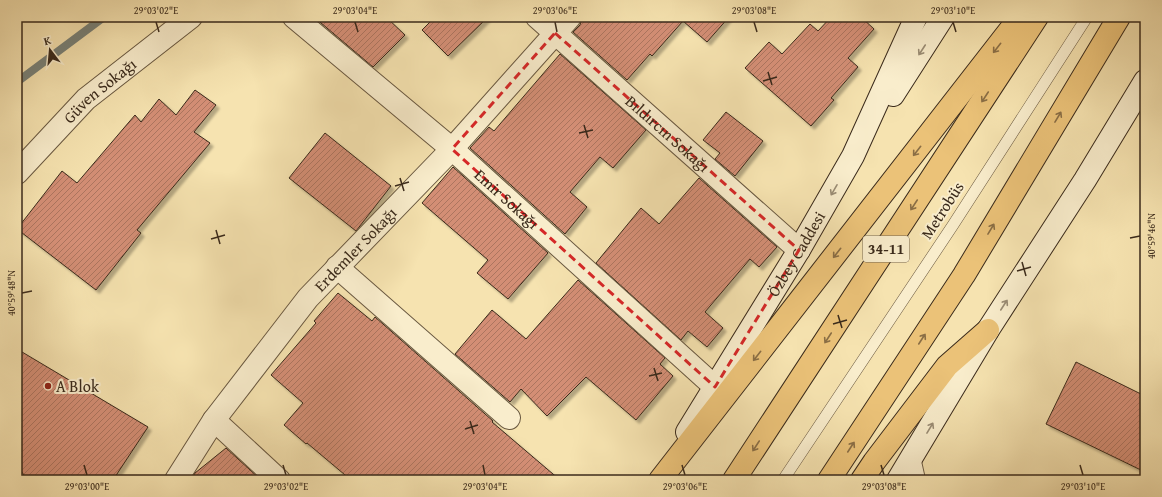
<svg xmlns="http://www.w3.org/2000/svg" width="1162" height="497" font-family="'Gentium Book Plus',serif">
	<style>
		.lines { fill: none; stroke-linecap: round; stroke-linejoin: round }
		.stream { stroke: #788178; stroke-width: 8 }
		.building { fill: url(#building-hatch); stroke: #3a2a1b; filter: url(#shadow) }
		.lane-casing { stroke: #695840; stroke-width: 12 }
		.street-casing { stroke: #695840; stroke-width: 24 }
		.secondary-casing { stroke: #3a2a1b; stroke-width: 24 }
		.highway-casing { stroke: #3a2a1b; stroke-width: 24 }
		.lane { stroke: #f9edcc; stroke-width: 11 }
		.street { stroke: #f9edcc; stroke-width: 22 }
		.secondary { stroke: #f9edcc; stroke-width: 22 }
		.highway { stroke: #ebc278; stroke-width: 22 }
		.oneway { stroke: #8a6e45 }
		.oneway2 { stroke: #9a8c74 }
		.marked { fill: none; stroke: #d62828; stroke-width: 3; stroke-dasharray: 8 5; stroke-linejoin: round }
		.ticks { fill: none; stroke: #3a2a1b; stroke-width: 1.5 }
		.poi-dot { fill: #8f2418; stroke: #f9edcc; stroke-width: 1.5 }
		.labels { text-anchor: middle; stroke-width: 4; stroke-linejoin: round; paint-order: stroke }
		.shield { fill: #f9edcc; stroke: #736450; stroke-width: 1 }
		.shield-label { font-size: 15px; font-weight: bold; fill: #3a2a1b }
		.street-label { font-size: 16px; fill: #3a2a1b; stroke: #f9edcc }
		.poi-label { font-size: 16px; fill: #3a2a1b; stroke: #f9edcc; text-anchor: start }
		.neatline { fill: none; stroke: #3a2a1b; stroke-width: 1.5 }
		.ticks-label { font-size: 10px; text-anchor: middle; fill: #3a2a1b }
	</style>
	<defs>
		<pattern id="building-hatch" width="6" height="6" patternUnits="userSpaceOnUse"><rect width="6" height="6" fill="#d38e75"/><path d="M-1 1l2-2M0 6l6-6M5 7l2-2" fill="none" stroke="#ac745f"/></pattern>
		<filter id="shadow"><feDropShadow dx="3.5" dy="3.5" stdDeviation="1" flood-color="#0004"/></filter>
	</defs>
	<rect width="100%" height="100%" fill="#f6e3b0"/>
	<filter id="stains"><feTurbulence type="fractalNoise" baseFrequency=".005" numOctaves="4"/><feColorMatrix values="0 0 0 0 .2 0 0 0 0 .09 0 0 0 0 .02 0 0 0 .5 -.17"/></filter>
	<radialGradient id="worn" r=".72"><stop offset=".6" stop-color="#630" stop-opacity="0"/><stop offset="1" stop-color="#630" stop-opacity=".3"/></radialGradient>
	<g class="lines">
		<polyline class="stream" points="17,82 104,17"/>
	</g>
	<g class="building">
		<polygon points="314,17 386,17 405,35 373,67"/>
		<polygon points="435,17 488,17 448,56 422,30"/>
		<polygon points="582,17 729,17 707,42 683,21 652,56 650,54 627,80 573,32 580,25"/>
		<polygon points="831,17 861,17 874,29 848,58 858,67 831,98 834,100 811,126 745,68 769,42 782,54 810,24 818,31"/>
		<polygon points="560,54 646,130 613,168 600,157 570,192 587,207 565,234 470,148 489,127 494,131"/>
		<polygon points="195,90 216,105 194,132 210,143 137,230 141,233 96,290 17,229 62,171 77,183 135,115 141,122 159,99 176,115"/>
		<polygon points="726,112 763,141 735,176 715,159 720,153 703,140"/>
		<polygon points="325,133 391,186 356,231 289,178"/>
		<polygon points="453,167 548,253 508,299 477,273 488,260 422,203"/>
		<polygon points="699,178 777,247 759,267 750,259 705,312 723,328 707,347 688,331 681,340 596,263 641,208 659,224"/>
		<polygon points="578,280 665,358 660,364 673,376 636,420 586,377 547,416 521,389 510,402 455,354 492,310 526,339"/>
		<polygon points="338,293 372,321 375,317 493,421 492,422 560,480 351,480 307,443 306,444 284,425 303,403 271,375 316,323 314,321"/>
		<polygon points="17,349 148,427 113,480 28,480 17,466"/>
		<polygon points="1076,362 1145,396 1145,472 1046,424"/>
		<polygon points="226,448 261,480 191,480 195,473"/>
	</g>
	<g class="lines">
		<g class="lane-casing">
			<polyline id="lane" points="783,480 953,225 1087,17"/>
		</g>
		<g class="street-casing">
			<g id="street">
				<path id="s1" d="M 294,17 L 452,149 L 715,387"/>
				<path id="s2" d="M 537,17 L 799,250"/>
				<path id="s3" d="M 17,173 L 86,99 L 191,17"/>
				<polyline points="337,267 509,418"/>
				<polyline points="214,420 279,480"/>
				<polyline points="910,462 914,480"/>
				<path id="s4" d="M 176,480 L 214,420 L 308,298 L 452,149 L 570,17"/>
			</g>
		</g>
		<g class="secondary-casing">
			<g id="secondary">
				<polyline points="893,95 943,17"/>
				<path id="s5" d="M 687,432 L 799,250 L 853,156 L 916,17"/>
				<polyline points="898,480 988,330 1085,180 1145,81"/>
			</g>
		</g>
		<g class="highway-casing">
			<g id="highway">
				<polyline points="660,480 1020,17"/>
				<polyline points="734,480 1037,17"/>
				<polyline points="829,480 964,275 1119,17"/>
				<polyline points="862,480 874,462 947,366 988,330"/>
			</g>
		</g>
		<use href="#lane" class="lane"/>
		<use href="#street" class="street"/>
		<use href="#secondary" class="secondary"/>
		<use href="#highway" class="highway"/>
	</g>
	<defs><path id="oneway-shaft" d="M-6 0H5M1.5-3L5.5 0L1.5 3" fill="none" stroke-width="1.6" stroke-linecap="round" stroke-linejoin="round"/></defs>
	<g class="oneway">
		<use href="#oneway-shaft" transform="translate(997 48) rotate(128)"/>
		<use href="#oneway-shaft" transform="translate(985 97) rotate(123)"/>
		<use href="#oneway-shaft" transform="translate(1058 117) rotate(-59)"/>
		<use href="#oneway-shaft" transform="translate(917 151) rotate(128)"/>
		<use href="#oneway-shaft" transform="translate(914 205) rotate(123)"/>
		<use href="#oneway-shaft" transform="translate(991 229) rotate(-59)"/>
		<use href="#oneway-shaft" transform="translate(837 253) rotate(128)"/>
		<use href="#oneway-shaft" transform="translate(828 338) rotate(123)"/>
		<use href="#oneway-shaft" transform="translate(922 339) rotate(-57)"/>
		<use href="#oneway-shaft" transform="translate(757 356) rotate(128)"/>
		<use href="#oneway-shaft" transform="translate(756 446) rotate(123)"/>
		<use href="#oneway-shaft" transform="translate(851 447) rotate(-57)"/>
	</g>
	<g class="oneway2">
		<use href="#oneway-shaft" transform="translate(922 50) rotate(123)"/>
		<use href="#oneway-shaft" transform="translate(834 190) rotate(120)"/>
		<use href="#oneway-shaft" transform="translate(1004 305) rotate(-57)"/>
		<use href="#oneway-shaft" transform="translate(930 428) rotate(-59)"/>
	</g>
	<path class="marked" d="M 555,33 L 799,250 L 715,387 L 452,149 Z"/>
	<path class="ticks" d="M 156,22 L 159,32M 355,22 L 358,32M 555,22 L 557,32M 754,22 L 757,32M 953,22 L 956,32M 768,72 L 772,85M 763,81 L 777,77M 584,125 L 588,138M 579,133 L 593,130M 400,178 L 404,191M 395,186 L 409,182M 216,230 L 220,244M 1130,238 L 1140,236M 211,239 L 225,235M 1022,262 L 1026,276M 1017,271 L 1031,267M 22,293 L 32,291M 838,315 L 842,328M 833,324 L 847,320M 654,368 L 658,381M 649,376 L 662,373M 470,421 L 474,434M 465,429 L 478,425M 84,465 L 87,475M 283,465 L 286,475M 483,465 L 485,475M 682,465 L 685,475M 881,465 L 884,475M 1080,465 L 1083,475"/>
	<circle class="poi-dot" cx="48" cy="386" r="4"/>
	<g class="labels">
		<rect class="shield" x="863" y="236" width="46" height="26" rx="3"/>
		<g class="shield-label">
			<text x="886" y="254">34-11</text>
		</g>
		<g class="street-label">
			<text dy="6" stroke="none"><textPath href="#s3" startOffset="117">Güven Sokağı</textPath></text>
			<text dy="6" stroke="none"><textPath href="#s2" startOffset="175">Bıldırcın Sokağı</textPath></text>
			<text dy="6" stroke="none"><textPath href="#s1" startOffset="280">Emir Sokağı</textPath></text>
			<text transform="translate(942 210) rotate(-57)" y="6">Metrobüs</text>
			<text dy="6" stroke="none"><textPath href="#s4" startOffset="293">Erdemler Sokağı</textPath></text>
			<text dy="6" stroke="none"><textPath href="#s5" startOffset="209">Özbey Caddesi</textPath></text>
		</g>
		<g class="poi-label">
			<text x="56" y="392">A Blok</text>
		</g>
	</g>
	<rect width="1162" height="497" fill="none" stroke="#f6e3b0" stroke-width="44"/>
	<g transform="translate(50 50) rotate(344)" stroke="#f9edcc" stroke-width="3" paint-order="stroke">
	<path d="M0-3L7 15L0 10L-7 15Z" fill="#3a2a1b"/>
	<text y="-6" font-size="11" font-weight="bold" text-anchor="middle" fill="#3a2a1b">K</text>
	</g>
	<rect x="22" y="22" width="1118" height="453" class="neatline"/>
	<g class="ticks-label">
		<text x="156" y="14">29°03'02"E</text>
		<text x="355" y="14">29°03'04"E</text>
		<text x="555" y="14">29°03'06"E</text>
		<text x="754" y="14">29°03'08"E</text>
		<text x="953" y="14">29°03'10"E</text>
		<text transform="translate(1151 236) rotate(-90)" y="4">40°59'46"N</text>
		<text transform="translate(11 293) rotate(-90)" y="4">40°59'48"N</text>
		<text x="87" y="490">29°03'00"E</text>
		<text x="286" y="490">29°03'02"E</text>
		<text x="485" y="490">29°03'04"E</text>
		<text x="685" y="490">29°03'06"E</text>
		<text x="884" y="490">29°03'08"E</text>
		<text x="1083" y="490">29°03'10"E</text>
	</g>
	<rect width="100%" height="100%" filter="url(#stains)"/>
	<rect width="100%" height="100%" fill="url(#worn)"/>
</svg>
